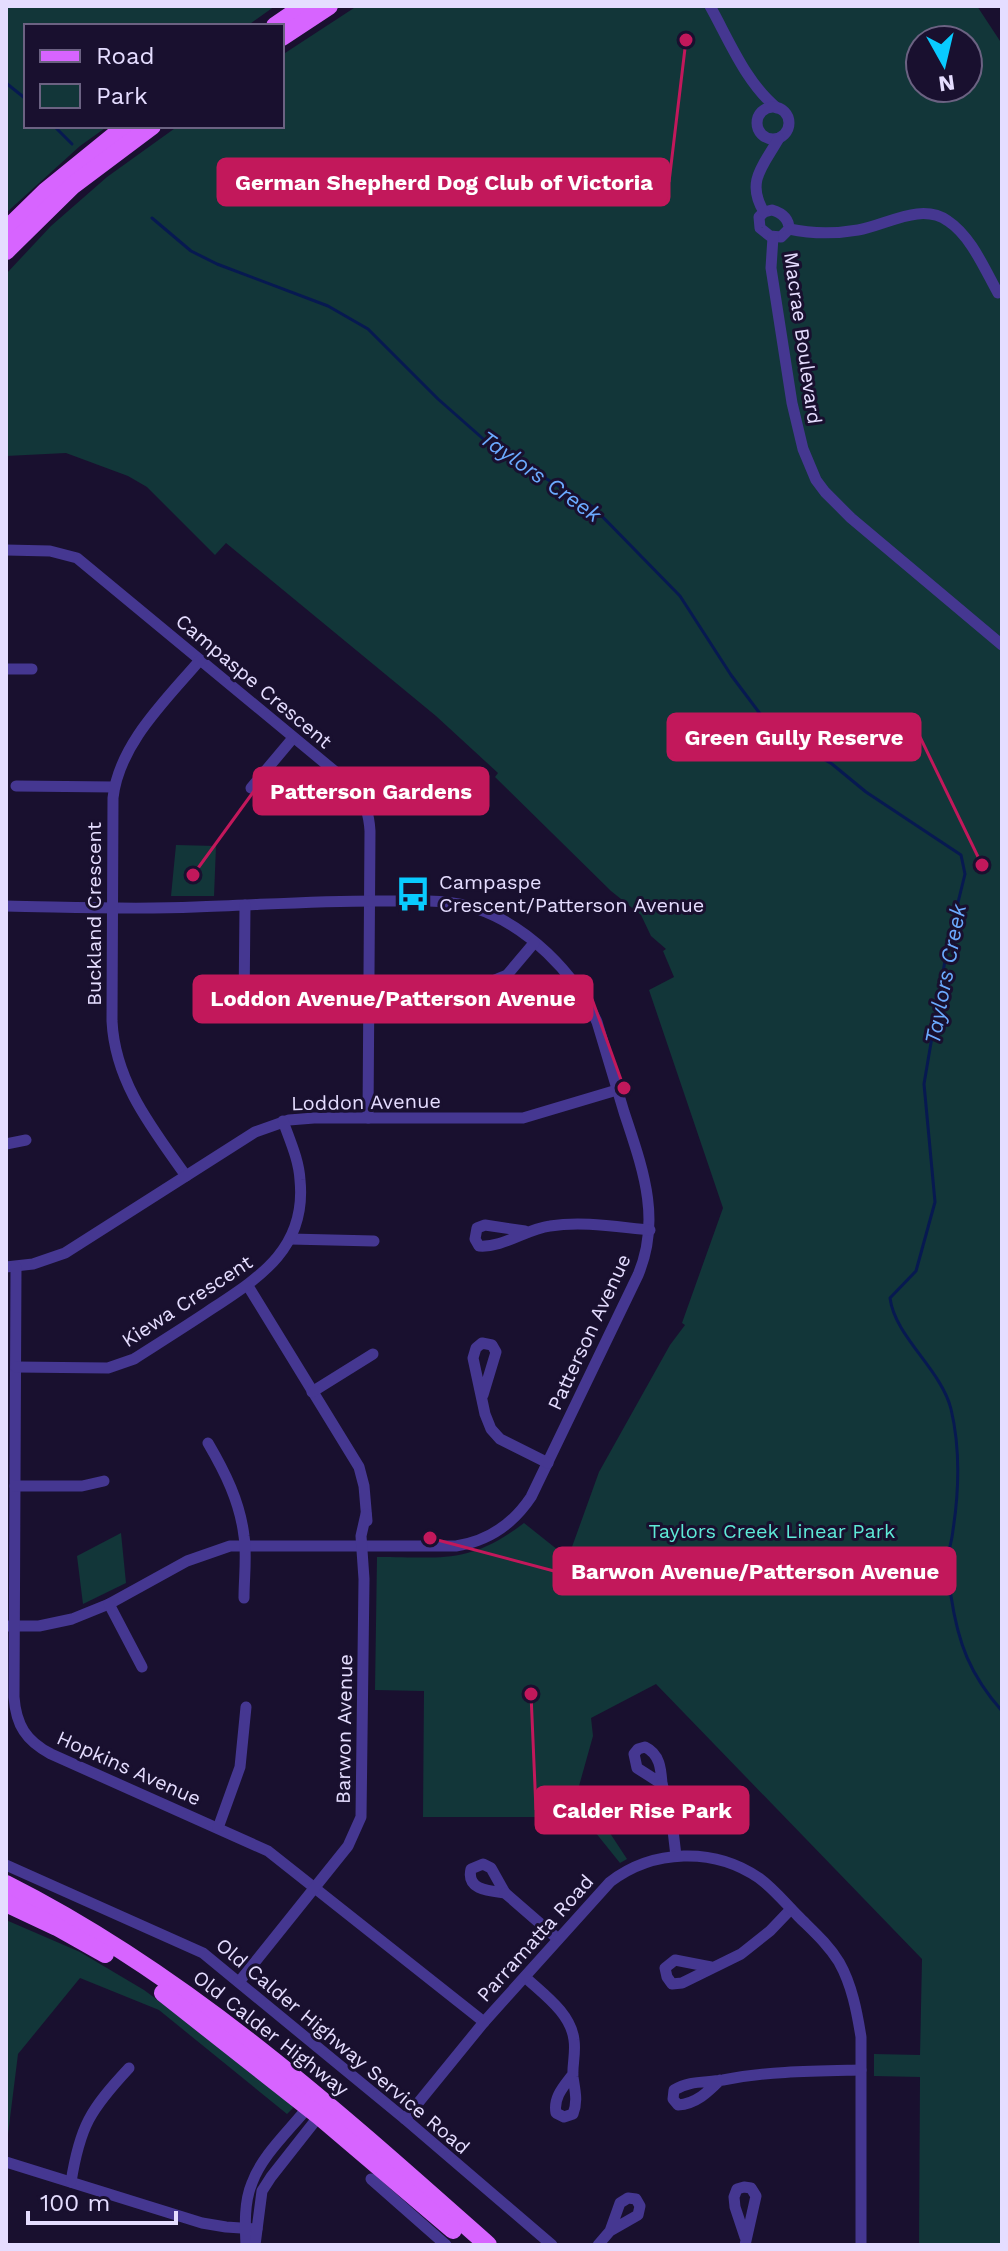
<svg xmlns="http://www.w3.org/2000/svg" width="1008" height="2251" font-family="'Work Sans',sans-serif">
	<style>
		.green { fill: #123639; fill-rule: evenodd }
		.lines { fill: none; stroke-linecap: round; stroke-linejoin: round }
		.stream { stroke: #071951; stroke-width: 3 }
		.street { stroke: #453791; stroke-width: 11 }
		.primary { stroke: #d764ff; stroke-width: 18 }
		.labels { text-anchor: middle; stroke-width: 6; stroke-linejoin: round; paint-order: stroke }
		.street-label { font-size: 20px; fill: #e5ddff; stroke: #19102f }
		.poi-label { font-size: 20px; fill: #e5ddff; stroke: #19102f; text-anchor: start }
		.park-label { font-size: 20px; fill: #5eead7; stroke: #19102f }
		.water-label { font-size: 22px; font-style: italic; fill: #6baaff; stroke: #19102f }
		.leader { fill: none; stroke: #c2185b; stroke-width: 3 }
		.callout-dot { fill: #c2185b; stroke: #19102f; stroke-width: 3 }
		.callout { fill: #c2185b; stroke: #c2185b; stroke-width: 3 }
		.callout-label { font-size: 22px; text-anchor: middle; font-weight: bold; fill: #fff }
	</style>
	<rect width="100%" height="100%" fill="#19102f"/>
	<g class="green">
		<polygon points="6,6 275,6 247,26 26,26 26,126 108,126 80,146 6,213"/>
		<path d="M 357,6 L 977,6 L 1002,44 L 1002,2245 L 919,2245 L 920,2077 L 874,2076 L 874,2054 L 920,2055 L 922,1959 L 656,1684 L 591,1718 L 593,1736 L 579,1786 L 627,1859 L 620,1863 L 583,1817 L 423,1817 L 424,1691 L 375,1690 L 377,1557 C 442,1557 469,1565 524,1523 L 568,1558 L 599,1472 L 670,1345 L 685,1325 L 682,1323 L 723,1208 L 649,990 L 674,977 L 663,951 L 666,949 L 651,936 L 641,915 L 611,891 L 495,777 L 498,773 L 436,716 L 226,543 L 215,555 L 147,487 L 128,476 L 66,453 L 6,456 L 6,274 L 51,226 L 107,177 L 178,126 L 282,126 L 282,55 ZM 920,40 L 968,40 L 968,88 L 920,88 Z"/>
		<polygon points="176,845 216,846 214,896 171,896"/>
		<polygon points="121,1533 126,1583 83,1604 77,1556"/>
		<polygon points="6,1920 80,1952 144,1990 286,2094 293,2108 287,2114 159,2010 80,1978 18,2054 6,2150"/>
	</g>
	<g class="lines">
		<g class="stream">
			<polyline points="6,83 26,99"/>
			<polyline points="54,126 72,144"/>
			<path d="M 152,218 L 191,251 L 217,264 L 328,306 L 368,329 L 438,399 L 489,444 L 593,507 L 680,596 L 731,675 L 770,727 L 832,764 L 866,792 L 961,855 L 965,874 L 948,943 L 924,1084 L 935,1202 L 916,1271 L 890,1298 C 895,1337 941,1369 951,1409 C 960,1447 959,1491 953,1530 C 952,1542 947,1554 947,1566 C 946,1576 949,1587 951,1596 C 958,1643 970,1675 1002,1711"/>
		</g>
		<g class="street">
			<path d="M 710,6 C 729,40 746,83 777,108"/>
			<circle cx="773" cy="123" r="16"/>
			<path d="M 772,210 C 782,213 789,219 789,229 L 781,237 L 770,236 L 760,228 L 759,217 L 764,212 Z"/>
			<path d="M 764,212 C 745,181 764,165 779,138"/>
			<path d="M 789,229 C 813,234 835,234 858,230 C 887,225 921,202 948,221 C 971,236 985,270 998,293"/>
			<polyline points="773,237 771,268 792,403 803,449 816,480 825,492 851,518 1002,645"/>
			<path d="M 6,550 L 50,551 L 77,558 L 355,788 C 365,802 369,814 370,831 L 368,1118"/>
			<polyline points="6,669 32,669"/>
			<polyline points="16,786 114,787"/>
			<polyline points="251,788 293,738"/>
			<path d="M 6,906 C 69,907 132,910 195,907 C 260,905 325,900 390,901 C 418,901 448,899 475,908 C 527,925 575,973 597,1022 C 606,1052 615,1082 624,1112 C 642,1167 662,1218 638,1275 L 531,1497 C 513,1524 488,1541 456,1546 L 230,1546 L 187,1561 L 109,1604 L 72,1619 L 39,1626 L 6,1626"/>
			<path d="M 507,975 C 494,980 479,985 474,1000 L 485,1009 L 493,1005 L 507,975 L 534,943"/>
			<polyline points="244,1009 245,905"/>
			<polyline points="6,1144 26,1140"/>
			<path d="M 186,1176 C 152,1128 115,1082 112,1021 L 113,798 C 119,744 166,700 200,660"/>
			<path d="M 525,1231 L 485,1225 L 477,1228 L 475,1239 L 479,1246 C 503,1248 526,1229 550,1226 C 583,1221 617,1227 650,1230"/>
			<polyline points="290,1239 374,1241"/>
			<polyline points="6,1267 33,1264 65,1253 255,1132 289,1120 314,1118 523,1118 617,1090"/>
			<path d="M 16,1267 L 14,1697 C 16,1725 26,1741 51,1754 L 268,1851 L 484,2022"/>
			<polyline points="248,1286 359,1467 364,1486 367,1521"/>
			<path d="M 16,1367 L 108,1368 L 134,1359 C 159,1343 183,1328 207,1312 C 257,1279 307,1250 300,1180 C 299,1160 290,1141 283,1121"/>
			<polyline points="312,1392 373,1354"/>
			<polyline points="483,1395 496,1352 492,1345 482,1343 476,1348 473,1358 485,1414 491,1429 500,1439 548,1463"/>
			<path d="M 208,1443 C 225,1472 240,1502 244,1536 C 247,1555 244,1578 244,1598"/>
			<polyline points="15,1486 82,1486 104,1481"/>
			<polyline points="109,1604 142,1667"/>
			<path d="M 645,1747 C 660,1754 661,1769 662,1784 L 637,1768 L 634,1754 L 638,1749 Z"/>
			<polyline points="662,1784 671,1813 676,1856"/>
			<polyline points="218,1828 240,1767 246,1707"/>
			<path d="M 483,1864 L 491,1868 L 505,1893 C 489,1891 466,1890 471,1869 Z"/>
			<polyline points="6,1865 203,1953 405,2119 552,2245"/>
			<polyline points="505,1893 558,1939"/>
			<polyline points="711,1967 675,1960 665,1968 667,1977 672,1984 682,1983 741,1954 770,1931 791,1909"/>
			<path d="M 525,1977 C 543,1994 571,2013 574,2040 C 576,2053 572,2065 573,2077 C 575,2091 578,2101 573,2114 L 564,2117 L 556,2113 C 553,2097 564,2086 573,2074"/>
			<polyline points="239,1982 348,1846 361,1817 364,1579 361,1536 366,1514"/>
			<path d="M 720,2080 C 708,2092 696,2104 678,2105 L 673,2099 L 674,2090 C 690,2080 705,2083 723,2080 C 769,2071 814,2071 861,2070"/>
			<path d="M 405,2119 L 484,2022 L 610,1882 C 653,1849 714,1847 759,1878 C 774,1889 785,1903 798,1916 C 813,1931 828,1944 839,1962 C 852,1985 857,2012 861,2037 L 861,2245"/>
			<polyline points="6,2162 202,2223 226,2227 257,2229"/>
			<polyline points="371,2179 446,2245"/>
			<path d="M 71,2182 C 80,2126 90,2110 129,2068"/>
			<path d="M 246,2245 C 245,2225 244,2202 252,2183 C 262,2155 290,2130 308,2107"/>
			<polyline points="255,2245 262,2191 271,2177 319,2116"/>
			<polyline points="598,2245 610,2231 620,2203 628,2198 636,2199 640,2206 638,2215 610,2231"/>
			<polyline points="745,2245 756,2196 751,2188 744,2187 737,2189 734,2197 735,2207 745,2237"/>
		</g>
		<g class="primary">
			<polyline points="275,26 304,6"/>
			<polyline points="282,37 329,6"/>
			<polyline points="6,230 46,191 126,126"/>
			<polyline points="6,251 72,186 152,126"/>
			<path d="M 6,1884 C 187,1975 338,2112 488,2245"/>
			<polyline points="6,1903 57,1927 105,1954"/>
			<polyline points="163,1993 319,2116 453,2230"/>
		</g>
	</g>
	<defs>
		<g id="bus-bare" transform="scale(2.76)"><path d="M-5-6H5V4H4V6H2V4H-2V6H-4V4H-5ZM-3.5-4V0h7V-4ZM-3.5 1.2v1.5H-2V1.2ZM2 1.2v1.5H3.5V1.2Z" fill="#09cbff" stroke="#19102f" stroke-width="2.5" paint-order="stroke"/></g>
	</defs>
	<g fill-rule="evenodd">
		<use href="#bus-bare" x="413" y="894"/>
	</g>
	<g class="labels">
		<g class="street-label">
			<text transform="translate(803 338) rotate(82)" y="7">Macrae Boulevard</text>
			<text transform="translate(254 681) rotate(40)" y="7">Campaspe Crescent</text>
			<text transform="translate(94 914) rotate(-90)" y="7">Buckland Crescent</text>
			<text transform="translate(366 1102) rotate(-1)" y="7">Loddon Avenue</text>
			<text transform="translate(187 1301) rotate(-33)" y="7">Kiewa Crescent</text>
			<text transform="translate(589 1332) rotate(-65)" y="7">Patterson Avenue</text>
			<text transform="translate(344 1729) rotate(-89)" y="7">Barwon Avenue</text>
			<text transform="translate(129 1768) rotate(24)" y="7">Hopkins Avenue</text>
			<text transform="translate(535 1938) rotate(-48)" y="7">Parramatta Road</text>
			<text transform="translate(271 2033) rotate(38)" y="7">Old Calder Highway</text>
			<text transform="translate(343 2046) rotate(40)" y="7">Old Calder Highway Service Road</text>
		</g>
		<g class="poi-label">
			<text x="439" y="889">Campaspe<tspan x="439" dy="23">Crescent/Patterson Avenue</tspan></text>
		</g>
		<g class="park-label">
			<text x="772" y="1538">Taylors Creek Linear Park</text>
		</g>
		<g class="water-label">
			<text transform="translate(541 476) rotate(35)" y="8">Taylors Creek</text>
			<text transform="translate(945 974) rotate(-79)" y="8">Taylors Creek</text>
		</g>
	</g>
	<path class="leader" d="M686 40L669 182M982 865L920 737M193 875L254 791M624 1088L592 999M430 1538L554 1571M531 1694L536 1810"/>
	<g class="callout-dot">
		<circle cx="686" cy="40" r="8"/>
		<circle cx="982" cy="865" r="8"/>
		<circle cx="193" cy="875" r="8"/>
		<circle cx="624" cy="1088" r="8"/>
		<circle cx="430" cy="1538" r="8"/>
		<circle cx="531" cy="1694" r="8"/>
	</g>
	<g class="callout">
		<rect x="218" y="159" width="451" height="46" rx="8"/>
		<rect x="668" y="714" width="252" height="46" rx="8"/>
		<rect x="254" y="768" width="234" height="46" rx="8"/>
		<rect x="194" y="976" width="398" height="46" rx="8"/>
		<rect x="554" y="1548" width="401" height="46" rx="8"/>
		<rect x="536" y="1787" width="212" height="46" rx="8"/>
	</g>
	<g class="callout-label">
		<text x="444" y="190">German Shepherd Dog Club of Victoria</text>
		<text x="794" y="745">Green Gully Reserve</text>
		<text x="371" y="799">Patterson Gardens</text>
		<text x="393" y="1006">Loddon Avenue/Patterson Avenue</text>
		<text x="755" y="1579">Barwon Avenue/Patterson Avenue</text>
		<text x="642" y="1818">Calder Rise Park</text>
	</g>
	<rect width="1008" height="2251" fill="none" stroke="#e5ddff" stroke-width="16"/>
	<rect x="24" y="24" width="260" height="104" fill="#19102f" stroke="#6b6282" stroke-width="2"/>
	<rect x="40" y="50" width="40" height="12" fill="#d764ff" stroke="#6b6282" stroke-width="2"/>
	<text x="96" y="64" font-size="24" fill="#e5ddff">Road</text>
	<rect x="40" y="84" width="40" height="24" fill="#123639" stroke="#6b6282" stroke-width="2"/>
	<text x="96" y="104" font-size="24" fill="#e5ddff">Park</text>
	<g transform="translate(944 64) rotate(172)"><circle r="38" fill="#19102f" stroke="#6b6282" stroke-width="2"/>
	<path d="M0-6L14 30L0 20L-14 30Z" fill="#09cbff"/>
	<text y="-12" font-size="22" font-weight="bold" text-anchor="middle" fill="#e5ddff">N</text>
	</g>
	<path d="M28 2211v12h148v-12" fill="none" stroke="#e5ddff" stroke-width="4"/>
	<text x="40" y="2211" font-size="24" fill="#e5ddff" stroke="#19102f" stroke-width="6" paint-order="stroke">100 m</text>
</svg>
